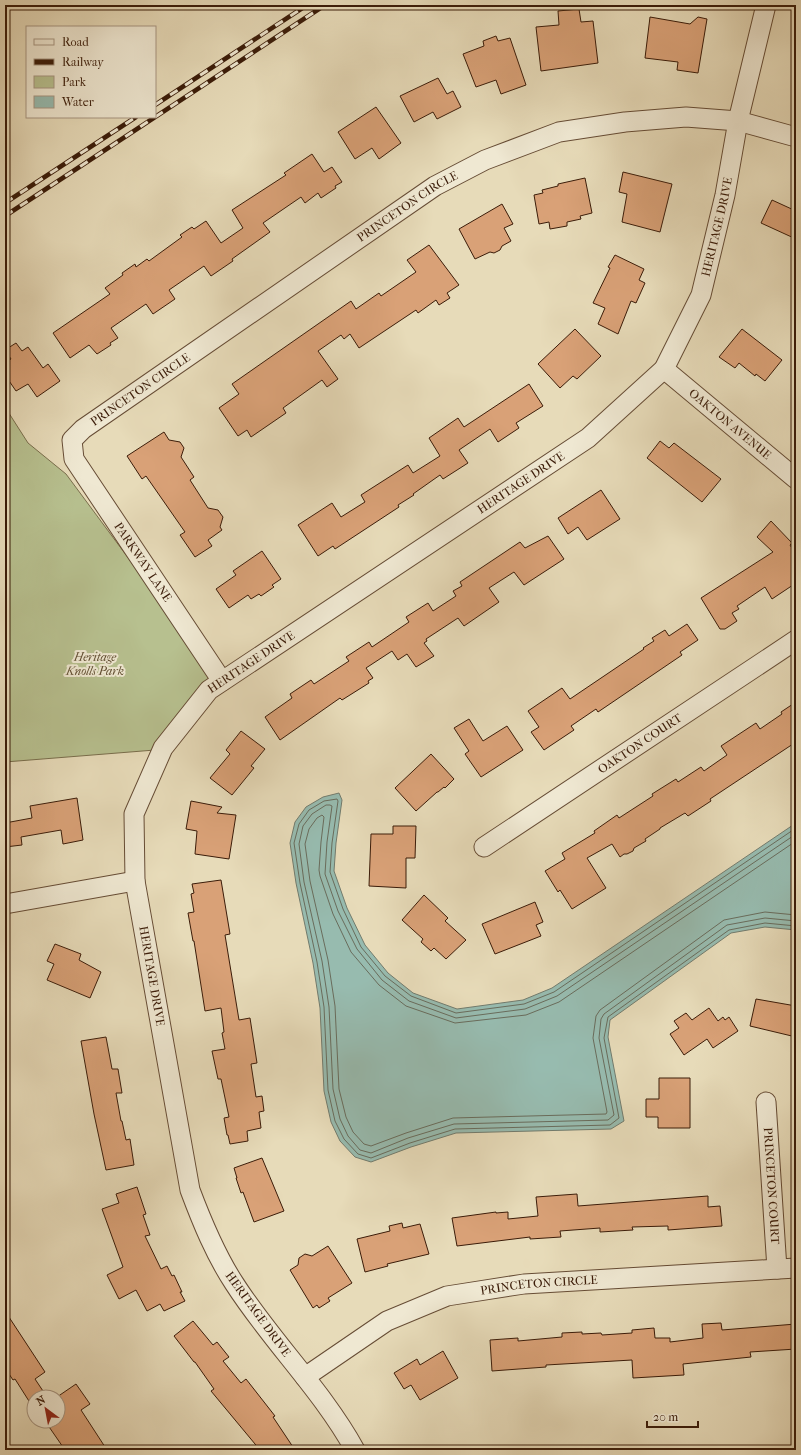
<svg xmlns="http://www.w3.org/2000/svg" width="801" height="1455" font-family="'IM FELL French Canon',serif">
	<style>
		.green { fill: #b7c08f; stroke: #796e4c }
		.water { fill: #97bbaf; stroke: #727b6d }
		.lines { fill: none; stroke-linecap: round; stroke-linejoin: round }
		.shore { stroke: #696c5c; stroke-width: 1 }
		.building { fill: #d9a177; stroke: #3b1c09 }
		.minor-casing { stroke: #664c35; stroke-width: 21 }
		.minor { stroke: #efe8d2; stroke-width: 19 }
		.rail-casing { stroke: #3b1c09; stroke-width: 4.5 }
		.rail { stroke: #efe8d2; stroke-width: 3; stroke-dasharray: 9; stroke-linecap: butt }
		.labels { text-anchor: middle; stroke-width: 4; stroke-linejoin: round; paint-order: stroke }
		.street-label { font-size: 12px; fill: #3b1c09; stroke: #efe8d2 }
		.park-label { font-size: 12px; font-style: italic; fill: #604d31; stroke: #efe8d2 }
	</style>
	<rect width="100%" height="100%" fill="#e7dbb9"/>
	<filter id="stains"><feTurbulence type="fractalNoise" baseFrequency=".005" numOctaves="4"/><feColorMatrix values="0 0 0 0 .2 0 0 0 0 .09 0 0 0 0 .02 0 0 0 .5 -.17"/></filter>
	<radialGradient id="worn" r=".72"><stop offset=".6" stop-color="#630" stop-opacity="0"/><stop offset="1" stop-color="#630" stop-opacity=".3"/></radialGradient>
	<polygon class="green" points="5,407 28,443 66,474 218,679 155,750 5,762"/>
	<polygon class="water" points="339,793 342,800 336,843 334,871 347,908 365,945 388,973 413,993 457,1009 523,1000 552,988 796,823 796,930 765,927 731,933 610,1020 608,1037 624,1121 611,1129 456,1133 411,1147 371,1162 355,1157 340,1141 331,1122 324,1091 320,1008 313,963 296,883 290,843 295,822 306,807 323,797"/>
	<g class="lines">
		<g class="shore">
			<polyline points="796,828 554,992 524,1004 456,1013 411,996 385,976 361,947 343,909 330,872 332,843 338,801 337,799 324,801 309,810 299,824 294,843 300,883 317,962 324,1007 328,1090 335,1121 344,1139 358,1154 371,1158 410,1143 455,1129 610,1125 619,1118 604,1038 608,1017 729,930 765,923 796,926"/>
			<polyline points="796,834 557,996 525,1009 456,1018 409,1001 382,980 357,949 338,911 325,874 327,842 332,806 330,805 326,805 312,814 303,826 299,844 304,882 322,961 329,1007 333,1089 340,1119 348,1136 360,1150 371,1153 408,1138 454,1124 608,1120 614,1115 599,1038 601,1019 604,1014 727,925 765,918 796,921"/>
			<polyline points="796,841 559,1002 526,1015 455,1023 406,1006 379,985 351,952 333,914 320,876 319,870 321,842 324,817 322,815 317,818 309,829 305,844 310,881 328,960 335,1006 339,1089 346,1117 353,1132 364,1144 371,1146 406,1133 453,1118 606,1114 607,1112 593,1038 596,1016 600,1010 724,920 765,912 796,915"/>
		</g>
	</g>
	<g class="building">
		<polygon points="579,9 581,22 593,21 598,63 541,71 536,27 559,25 558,11"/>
		<polygon points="650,17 690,24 698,17 707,19 698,73 677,70 678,62 645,58"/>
		<polygon points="496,36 498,41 510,38 526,85 501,94 496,80 476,87 463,54 484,46 483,41"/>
		<polygon points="438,78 447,94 453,91 461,107 437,119 433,112 414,122 400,96"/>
		<polygon points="376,107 401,143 379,159 372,148 355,159 338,132"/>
		<polygon points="312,154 324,172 332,167 342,182 335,186 336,188 321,198 318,193 305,203 301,197 263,223 270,232 232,259 233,261 211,276 204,266 169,290 175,299 153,314 146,304 111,328 118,338 110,343 111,345 97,354 89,345 70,358 53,333 110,294 105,288 123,275 122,273 135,264 136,267 147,259 149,261 182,237 180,235 192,227 194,229 206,221 221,243 243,228 232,210 286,175 284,173"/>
		<polygon points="623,172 672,184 660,232 622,222 627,194 619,192"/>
		<polygon points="585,178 592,213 580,216 581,219 567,222 567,226 550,229 549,222 539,224 534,195 543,193 542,190 558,186 558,184"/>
		<polygon points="772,200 796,211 796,239 761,223"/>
		<polygon points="502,204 513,224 504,228 511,241 502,246 500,250 494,253 490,252 475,259 459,229"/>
		<polygon points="429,245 459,285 447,293 450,298 439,305 436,300 418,313 416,310 359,348 350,334 344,339 341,335 318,351 338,379 327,387 322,380 283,408 286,413 251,437 247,430 238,436 219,408 239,394 232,384 351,301 356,309 379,293 381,296 416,272 407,260"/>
		<polygon points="615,255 644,269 639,280 645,283 636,303 631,301 618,334 598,324 605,308 593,303 610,268 608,267"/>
		<polygon points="575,329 601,356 577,379 573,376 560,388 538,364"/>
		<polygon points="742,329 782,360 765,381 756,374 755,376 739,363 735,368 719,357"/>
		<polygon points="16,343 22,351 28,347 43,368 48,364 60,381 37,397 28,384 16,391 5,375 5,363 11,359 5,350"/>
		<polygon points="529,384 543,406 516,423 519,428 498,442 490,429 459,450 468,463 443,479 440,475 413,494 414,495 398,505 399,507 335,549 333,546 318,556 298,525 332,503 341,517 365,502 361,495 408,465 413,473 440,456 429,438 458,418 464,427"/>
		<polygon points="164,432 169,440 180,442 184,448 181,457 194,477 190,480 208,508 218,510 223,517 220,527 222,530 208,540 212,546 195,557 180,535 185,532 146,476 142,479 127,456"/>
		<polygon points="660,441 669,448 674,443 721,479 702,502 647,458"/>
		<polygon points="601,490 620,519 587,540 578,527 568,534 558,518"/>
		<polygon points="771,521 792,543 790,545 796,555 796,583 772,599 765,587 737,606 739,609 732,613 737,621 725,629 720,629 701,598 773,552 757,537"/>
		<polygon points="548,536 564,559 524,585 514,572 489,588 499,602 464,626 458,618 426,639 427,641 424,643 434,656 416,667 407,654 398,660 392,651 366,668 373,678 368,681 369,683 342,700 340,698 280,740 265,717 292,698 290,694 311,680 314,684 349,661 346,657 369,642 372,647 409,622 406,617 428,603 433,611 456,596 453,591 462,586 460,582 520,542 525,548"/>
		<polygon points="262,551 281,579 272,585 274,587 261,596 259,594 251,599 248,595 229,608 216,589 236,575 233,571"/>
		<polygon points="687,624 698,640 680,652 682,655 598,712 596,709 571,726 574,730 544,750 531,732 539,727 528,711 562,688 570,699 644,649 643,648 654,641 652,638 665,630 669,636"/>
		<polygon points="796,702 796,742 710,799 711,801 688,816 685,813 660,828 660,829 645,839 646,841 634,848 633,851 627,854 624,854 620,857 612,844 587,858 606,888 572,909 560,890 558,892 545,871 565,859 562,853 595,833 594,831 617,815 619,818 653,796 652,794 676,779 678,782 701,767 704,771 727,755 721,746 756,723 760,729 782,714 781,712"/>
		<polygon points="469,719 483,741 507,726 523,750 481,777 465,754 469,751 454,728"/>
		<polygon points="241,731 265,749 251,766 254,768 232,795 210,778 230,754 226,750"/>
		<polygon points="431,754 454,779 445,788 444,787 438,792 437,792 416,811 395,788"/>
		<polygon points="77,798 83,840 63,844 61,830 21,837 22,845 5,847 5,823 32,818 30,806"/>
		<polygon points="191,801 222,807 217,813 236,815 229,859 195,854 197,831 186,829"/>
		<polygon points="393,826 416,826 415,858 406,858 406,888 369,886 371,834 393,834"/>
		<polygon points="221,880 230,934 225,935 239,1020 250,1018 257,1063 251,1064 256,1097 262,1096 264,1111 259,1112 261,1128 247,1131 248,1141 230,1144 228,1135 227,1135 224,1118 229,1117 221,1079 218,1079 212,1051 225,1049 222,1033 224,1032 221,1008 205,1011 194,941 193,941 188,913 194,912 191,894 194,893 192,884"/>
		<polygon points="424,895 448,918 445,921 466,940 446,959 434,948 431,951 421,942 423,939 402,920"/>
		<polygon points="535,902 543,922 536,925 541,936 495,954 482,924"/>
		<polygon points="55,944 81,954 79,960 101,972 90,998 47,980 54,964 47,961"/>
		<polygon points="756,999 796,1006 796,1037 750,1026"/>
		<polygon points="709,1008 718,1021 723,1017 725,1020 729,1017 738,1031 713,1048 707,1039 684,1055 670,1034 679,1028 674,1021 686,1013 692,1020"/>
		<polygon points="106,1037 112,1069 118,1069 122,1093 116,1093 121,1121 122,1121 126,1140 130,1139 134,1165 106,1170 94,1114 81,1041"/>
		<polygon points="659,1078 690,1078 690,1128 658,1128 658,1117 646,1117 646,1099 659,1099"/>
		<polygon points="262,1158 284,1211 254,1222 243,1192 241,1193 236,1178 237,1178 234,1168"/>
		<polygon points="137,1187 146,1214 143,1215 150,1235 145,1236 161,1269 167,1266 172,1276 174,1275 182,1292 180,1292 185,1301 164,1311 160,1304 147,1311 136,1290 119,1299 107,1275 123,1267 102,1209 119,1203 116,1194"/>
		<polygon points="577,1194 578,1206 708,1196 708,1207 720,1206 722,1226 668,1230 668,1226 632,1227 633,1230 600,1232 600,1228 560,1231 561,1237 530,1239 530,1237 457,1246 452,1218 496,1212 496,1213 508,1212 508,1219 538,1216 536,1197"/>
		<polygon points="402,1223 403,1228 420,1224 429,1254 387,1264 388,1266 365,1272 357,1239 390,1231 389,1226"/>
		<polygon points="328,1246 352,1283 328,1298 330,1301 319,1308 317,1305 313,1308 290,1270 298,1265 299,1258 305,1254 312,1256"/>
		<polygon points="5,1311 45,1372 35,1379 47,1397 34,1397 34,1409 15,1379 13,1380 5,1368"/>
		<polygon points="193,1321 213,1345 217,1342 229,1357 223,1361 241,1383 246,1379 275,1416 273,1417 295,1450 260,1450 211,1391 214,1389 195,1362 194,1362 174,1336"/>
		<polygon points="721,1323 722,1330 796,1324 796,1349 750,1352 751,1357 683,1364 684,1375 633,1378 632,1360 546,1365 546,1367 492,1371 490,1340 518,1338 518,1341 562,1337 562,1333 582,1332 582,1334 601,1333 602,1335 632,1333 632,1330 654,1328 655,1338 670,1338 670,1342 703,1338 702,1324"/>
		<polygon points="443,1351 458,1378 420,1400 411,1385 404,1389 394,1373 417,1359 420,1365"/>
		<polygon points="76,1384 90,1404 81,1410 107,1450 65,1450 45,1421 58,1421 58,1397 57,1397"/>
	</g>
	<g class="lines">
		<g class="minor-casing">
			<g id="minor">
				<path id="s1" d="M 664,369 L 796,479"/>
				<path id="s2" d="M 222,681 L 74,459 L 72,440 L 83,429 L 435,186 L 485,160 L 559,132 L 625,122 L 686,117 L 738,121 L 796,137"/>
				<path id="s3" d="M 484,847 L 796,640"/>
				<polyline points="5,904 135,881"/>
				<path id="s4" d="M 766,1102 L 777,1269"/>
				<path id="s5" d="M 305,1377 L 387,1321 L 447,1296 L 524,1284 L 796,1268"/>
				<path id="s6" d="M 355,1450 C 322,1390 271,1341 234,1283 C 215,1254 202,1222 190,1190 L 135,881 L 134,814 L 163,748 L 209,690 L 588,438 L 664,369 L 701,295 L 725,195 L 738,121 L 766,5"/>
			</g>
		</g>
		<use href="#minor" class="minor"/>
		<g class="rail-casing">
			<g id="rail">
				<polyline points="155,105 307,5"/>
				<polyline points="5,203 136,117"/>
				<polyline points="5,216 325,5"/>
			</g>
		</g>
		<use href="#rail" class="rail"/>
	</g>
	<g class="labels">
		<g class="street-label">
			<text dy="4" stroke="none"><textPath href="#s2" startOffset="695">PRINCETON CIRCLE</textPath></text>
			<text dy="4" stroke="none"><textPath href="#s6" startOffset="1547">HERITAGE DRIVE</textPath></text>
			<text dy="4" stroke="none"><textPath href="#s2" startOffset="371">PRINCETON CIRCLE</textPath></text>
			<text dy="4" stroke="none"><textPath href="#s1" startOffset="86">OAKTON AVENUE</textPath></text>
			<text dy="4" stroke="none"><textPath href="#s6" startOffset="1211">HERITAGE DRIVE</textPath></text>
			<text transform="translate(143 562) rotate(56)" y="4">PARKWAY LANE</text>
			<text dy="4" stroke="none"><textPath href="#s6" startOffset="887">HERITAGE DRIVE</textPath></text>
			<text dy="4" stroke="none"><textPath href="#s3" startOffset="187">OAKTON COURT</textPath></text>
			<text transform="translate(152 976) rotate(80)" y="4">HERITAGE DRIVE</text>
			<text dy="4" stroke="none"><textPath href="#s4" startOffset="84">PRINCETON COURT</textPath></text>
			<text dy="4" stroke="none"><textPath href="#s5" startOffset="257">PRINCETON CIRCLE</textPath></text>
			<text transform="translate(258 1314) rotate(54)" y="4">HERITAGE DRIVE</text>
		</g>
		<g class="park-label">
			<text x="95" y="661">Heritage<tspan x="95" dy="14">Knolls Park</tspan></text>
		</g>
	</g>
	<rect width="801" height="1455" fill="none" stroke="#e7dbb9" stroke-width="20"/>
	<rect x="6" y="6" width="789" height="1443" fill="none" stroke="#3b1c09" stroke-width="2"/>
	<rect x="10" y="10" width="781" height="1435" fill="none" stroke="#3b1c09"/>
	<rect x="26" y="26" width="130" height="92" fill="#efe8d2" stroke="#a79682"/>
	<rect x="34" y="39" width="20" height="6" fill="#efe8d2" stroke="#a79682"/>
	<text x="62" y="46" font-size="12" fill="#3b1c09">Road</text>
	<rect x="34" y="59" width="20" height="6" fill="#3b1c09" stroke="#a79682"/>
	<text x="62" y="66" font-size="12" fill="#3b1c09">Railway</text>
	<rect x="34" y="76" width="20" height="12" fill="#b7c08f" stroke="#a79682"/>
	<text x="62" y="86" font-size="12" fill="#3b1c09">Park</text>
	<rect x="34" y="96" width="20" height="12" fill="#97bbaf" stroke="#a79682"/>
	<text x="62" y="106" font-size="12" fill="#3b1c09">Water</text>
	<g transform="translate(46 1409) rotate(328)"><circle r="19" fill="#efe8d2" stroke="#a79682"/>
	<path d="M0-3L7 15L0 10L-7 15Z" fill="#8f2418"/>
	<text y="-6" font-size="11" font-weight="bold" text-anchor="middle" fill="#3b1c09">N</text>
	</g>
	<path d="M647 1421v6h51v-6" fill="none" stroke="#3b1c09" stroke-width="2"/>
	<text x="653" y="1421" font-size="12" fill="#3b1c09" stroke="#efe8d2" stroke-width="3" paint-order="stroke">20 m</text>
	<rect width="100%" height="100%" filter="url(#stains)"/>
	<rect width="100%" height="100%" fill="url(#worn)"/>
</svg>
